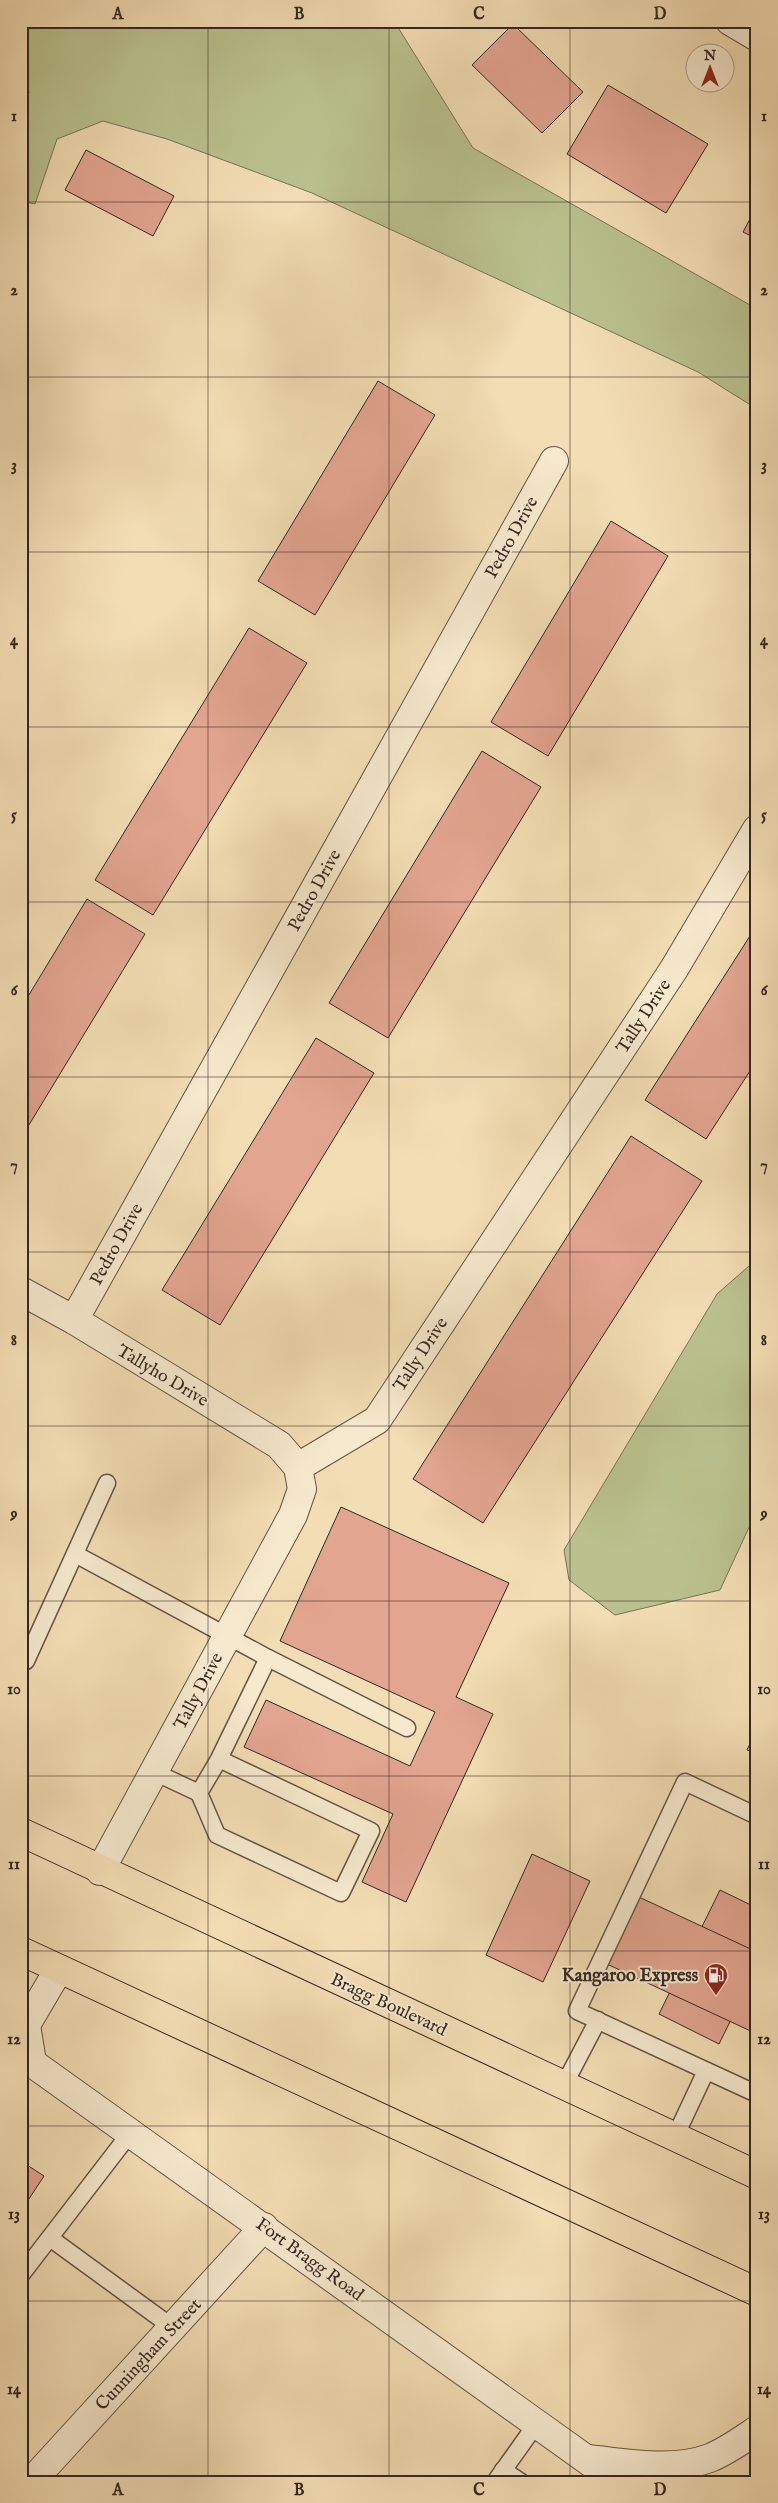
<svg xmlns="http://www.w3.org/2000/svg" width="778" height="2503" font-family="'IM FELL English',serif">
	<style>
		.green { fill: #bac18e; stroke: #777458 }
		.building { fill: #e2a590; stroke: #342722 }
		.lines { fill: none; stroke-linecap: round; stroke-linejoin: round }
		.service-casing { stroke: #645446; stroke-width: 19 }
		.minor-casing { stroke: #645446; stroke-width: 30 }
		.tertiary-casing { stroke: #645446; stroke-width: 30 }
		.primary-casing { stroke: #342722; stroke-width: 30 }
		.service { stroke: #f7e9ce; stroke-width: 16 }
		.minor { stroke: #f7e9ce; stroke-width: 28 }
		.tertiary { stroke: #f7e9ce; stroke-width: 28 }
		.primary { stroke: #f3ddb4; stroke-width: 28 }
		.grid { fill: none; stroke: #342722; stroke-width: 1; stroke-opacity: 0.55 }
		.labels { text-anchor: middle; stroke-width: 4; stroke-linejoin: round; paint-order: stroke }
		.street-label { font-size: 18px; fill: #342722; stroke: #f7e9ce }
		.poi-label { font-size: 18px; font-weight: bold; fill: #342722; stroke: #f7e9ce; text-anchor: end }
		.neatline { fill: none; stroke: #342722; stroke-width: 2 }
		.grid-label { font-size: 16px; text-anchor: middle; font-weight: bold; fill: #342722 }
	</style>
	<rect width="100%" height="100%" fill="#f3ddb4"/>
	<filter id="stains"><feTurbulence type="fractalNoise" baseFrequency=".004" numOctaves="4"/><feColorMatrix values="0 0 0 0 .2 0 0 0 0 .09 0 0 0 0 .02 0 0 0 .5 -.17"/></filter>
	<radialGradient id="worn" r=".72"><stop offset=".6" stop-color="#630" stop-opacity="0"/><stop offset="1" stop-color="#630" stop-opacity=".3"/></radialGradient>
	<g class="green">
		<polygon points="21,21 394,21 473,148 757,309 757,409 698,372 312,193 167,139 103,121 57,139 35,204 21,201"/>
		<polygon points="757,1259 757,1518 752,1521 720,1590 615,1615 569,1580 564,1550 717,1294"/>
	</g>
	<g class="building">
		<polygon points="513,24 583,92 542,133 472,65"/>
		<polygon points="608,85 708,144 666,213 567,154"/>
		<polygon points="21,89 29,92 21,113"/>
		<polygon points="86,150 174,196 153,236 65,190"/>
		<polygon points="757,206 757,239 743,232"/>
		<polygon points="378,381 435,415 315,615 258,581"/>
		<polygon points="611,521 668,556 548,756 491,722"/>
		<polygon points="249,628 307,663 153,915 95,880"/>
		<polygon points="482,751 541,787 388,1038 329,1003"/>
		<polygon points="87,899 145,934 21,1138 21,1008"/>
		<polygon points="757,925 757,1060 706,1139 645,1100"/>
		<polygon points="316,1038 374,1073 220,1325 162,1290"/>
		<polygon points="631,1136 702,1181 483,1523 413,1479"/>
		<polygon points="341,1507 509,1583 456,1697 493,1714 406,1902 362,1882 393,1814 244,1747 266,1700 410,1766 435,1712 280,1641"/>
		<polygon points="757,1728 757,1754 747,1750"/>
		<polygon points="532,1854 590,1881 543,1982 486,1955"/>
		<polygon points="720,1890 757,1908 757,1967 719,2044 659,2014"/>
		<polygon points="626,1891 757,1952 757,2034 594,1958"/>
		<polygon points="21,2161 44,2176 21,2211"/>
	</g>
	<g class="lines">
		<g class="service-casing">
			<g id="service">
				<polyline points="75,1554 268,1658"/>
				<polyline points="21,1658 26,1661 107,1483"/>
				<polyline points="219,1759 371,1831 341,1893 217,1835 199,1793 219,1759 268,1658 407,1728"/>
				<polyline points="154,1772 199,1793"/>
				<polyline points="757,1816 685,1782 577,2011 757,2094"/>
				<polyline points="564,2085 598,2020"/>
				<polyline points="675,2137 706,2071"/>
				<polyline points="50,2238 172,2327"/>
				<polyline points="21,2275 131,2132"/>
				<polyline points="503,2470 521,2482"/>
				<polyline points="495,2482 537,2423"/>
			</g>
		</g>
		<g class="minor-casing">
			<g id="minor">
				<polyline points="730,21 757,37"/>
				<polyline points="21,1291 74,1320 279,1445 298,1467 377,1420 674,969 757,829"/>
				<polyline points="74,1320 554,461"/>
				<polyline points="21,2055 618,2482"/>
				<polyline points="32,2062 26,2025 59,1969"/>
				<path d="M 588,2459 C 628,2463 672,2472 710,2458 C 727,2451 742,2440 757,2430"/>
				<polyline points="31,2482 264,2227"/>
			</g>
		</g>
		<g class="tertiary-casing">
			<polyline id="tertiary" points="100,1871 293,1515 302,1489 298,1467"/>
		</g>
		<g class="primary-casing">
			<g id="primary">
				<polyline points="21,1832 757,2175"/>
				<polyline points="21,1951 757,2292"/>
			</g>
		</g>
		<use href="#service" class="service"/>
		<use href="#minor" class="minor"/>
		<use href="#tertiary" class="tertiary"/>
		<use href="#primary" class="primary"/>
	</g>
	<path class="grid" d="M 208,21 L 208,2482M 389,21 L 389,2482M 570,21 L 570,2482M 21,202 L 757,202M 21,377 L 757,377M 21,552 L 757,552M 21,727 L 757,727M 21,902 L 757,902M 21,1077 L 757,1077M 21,1252 L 757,1252M 21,1426 L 757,1426M 21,1601 L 757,1601M 21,1776 L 757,1776M 21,1951 L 757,1951M 21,2126 L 757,2126M 21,2301 L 757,2301"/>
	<defs>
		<g id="fuel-pin" transform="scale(1.25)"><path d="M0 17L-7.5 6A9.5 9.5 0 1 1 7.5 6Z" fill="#8f2418" stroke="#f7e9ce"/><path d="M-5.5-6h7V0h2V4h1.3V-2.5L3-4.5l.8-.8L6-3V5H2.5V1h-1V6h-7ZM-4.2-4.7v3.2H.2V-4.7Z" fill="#fff"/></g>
	</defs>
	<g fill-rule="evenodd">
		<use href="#fuel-pin" x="716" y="1975"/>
	</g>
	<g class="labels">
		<g class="street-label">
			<text transform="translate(511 537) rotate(-61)" y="6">Pedro Drive</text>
			<text transform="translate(314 890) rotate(-61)" y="6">Pedro Drive</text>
			<text transform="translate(643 1016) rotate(-57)" y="6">Tally Drive</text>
			<text transform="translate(116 1244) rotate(-61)" y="6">Pedro Drive</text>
			<text transform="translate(420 1354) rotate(-57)" y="6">Tally Drive</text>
			<text transform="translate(163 1375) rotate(31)" y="6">Tallyho Drive</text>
			<text transform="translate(198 1691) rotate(-62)" y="6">Tally Drive</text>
			<text transform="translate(389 2004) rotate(25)" y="6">Bragg Boulevard</text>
			<text transform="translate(310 2259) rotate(36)" y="6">Fort Bragg Road</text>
			<text transform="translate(148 2354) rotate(-47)" y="6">Cunningham Street</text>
		</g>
		<g class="poi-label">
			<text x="698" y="1981">Kangaroo Express</text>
		</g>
	</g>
	<rect width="778" height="2503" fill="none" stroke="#f3ddb4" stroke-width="55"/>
	<g transform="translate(710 68)"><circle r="24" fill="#f7e9ce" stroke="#a99b89"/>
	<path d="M0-4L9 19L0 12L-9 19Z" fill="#8f2418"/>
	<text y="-8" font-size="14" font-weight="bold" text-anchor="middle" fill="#342722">N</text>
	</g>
	<rect x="28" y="28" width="722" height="2448" class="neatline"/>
	<g class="grid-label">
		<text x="118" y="19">A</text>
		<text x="299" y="19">B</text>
		<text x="479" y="19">C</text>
		<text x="660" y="19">D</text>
		<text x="14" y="121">1</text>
		<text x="764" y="121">1</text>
		<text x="14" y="295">2</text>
		<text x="764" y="295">2</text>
		<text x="14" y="470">3</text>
		<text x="764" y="470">3</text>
		<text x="14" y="645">4</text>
		<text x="764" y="645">4</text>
		<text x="14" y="820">5</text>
		<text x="764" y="820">5</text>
		<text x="14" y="995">6</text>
		<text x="764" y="995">6</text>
		<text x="14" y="1170">7</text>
		<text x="764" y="1170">7</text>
		<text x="14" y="1345">8</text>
		<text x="764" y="1345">8</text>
		<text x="14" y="1519">9</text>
		<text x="764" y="1519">9</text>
		<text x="14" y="1694">10</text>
		<text x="764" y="1694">10</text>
		<text x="14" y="1869">11</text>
		<text x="764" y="1869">11</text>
		<text x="14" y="2044">12</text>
		<text x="764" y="2044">12</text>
		<text x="14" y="2219">13</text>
		<text x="764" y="2219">13</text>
		<text x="14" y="2394">14</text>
		<text x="764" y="2394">14</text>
		<text x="118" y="2495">A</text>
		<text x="299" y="2495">B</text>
		<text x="479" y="2495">C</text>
		<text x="660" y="2495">D</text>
	</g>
	<rect width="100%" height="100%" filter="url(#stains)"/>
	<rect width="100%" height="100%" fill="url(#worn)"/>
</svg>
